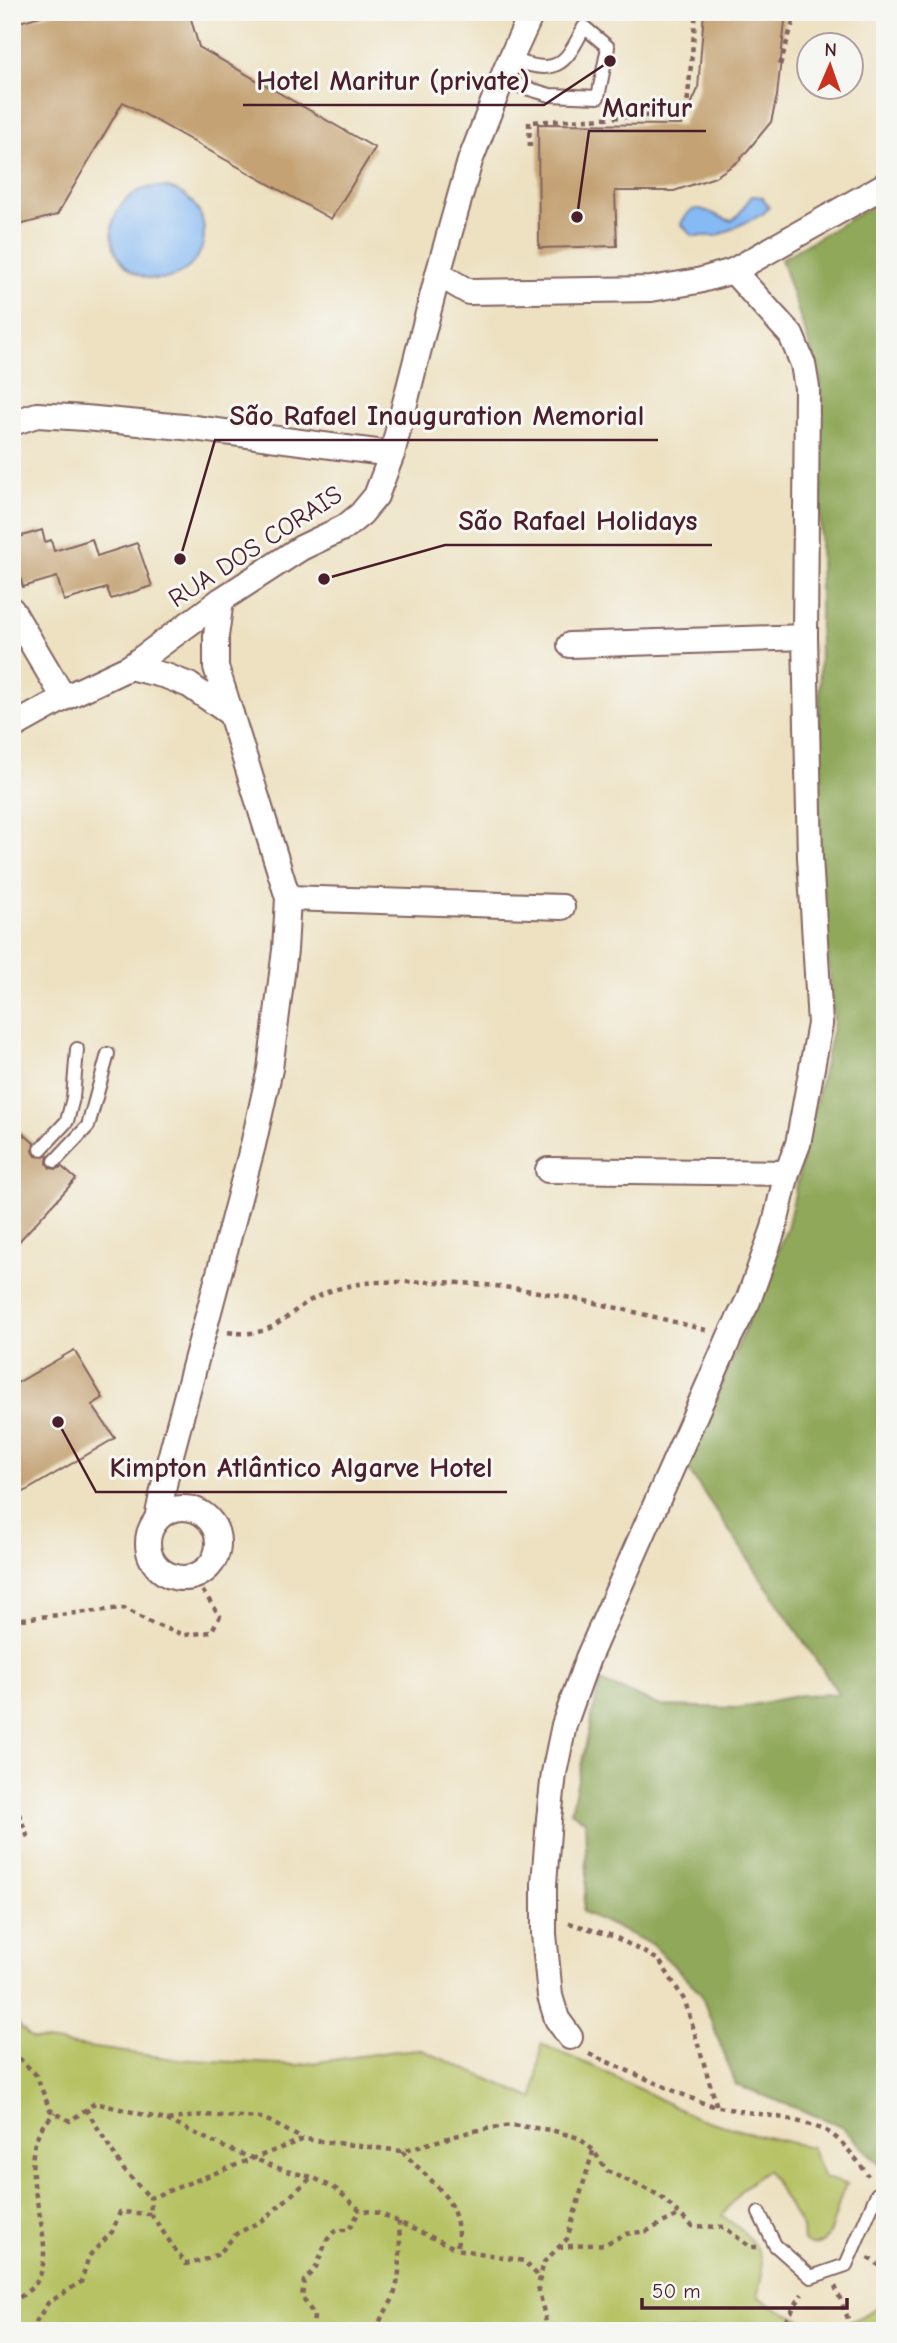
<svg xmlns="http://www.w3.org/2000/svg" width="897" height="2343" font-family="'Comic Neue',sans-serif">
	<style>
		.green { fill: #b6c264; stroke: #807048; stroke-width: 2 }
		.forest { fill: #90a85a; stroke: #6d6442; stroke-width: 2 }
		.water { fill: #86baf4; stroke: #686c90; stroke-width: 2 }
		.building { fill: #c4a273 }
		.lines { fill: none; stroke-linecap: round; stroke-linejoin: round }
		.service-casing { stroke: #836360; stroke-width: 16 }
		.minor-casing { stroke: #836360; stroke-width: 28 }
		.path { stroke: #836360; stroke-width: 4.5; stroke-dasharray: 5 5; stroke-linecap: butt }
		.service { stroke: #fff; stroke-width: 12 }
		.minor { stroke: #fff; stroke-width: 24 }
		.labels { text-anchor: middle; stroke-width: 6; stroke-linejoin: round; paint-order: stroke }
		.street-label { font-size: 26px; fill: #4a1f2b; stroke: #f6f6f2 }
		.leader { fill: none; stroke: #4a1f2b; stroke-width: 2.5 }
		.callout-dot { fill: #4a1f2b; stroke: #f6f6f2; stroke-width: 2.5 }
		.callout-label { font-size: 28px; text-anchor: middle; font-weight: bold; fill: #4a1f2b; stroke: #f6f6f2; stroke-width: 6; stroke-linejoin: round; paint-order: stroke }
	</style>
	<rect width="100%" height="100%" fill="#f6f6f2"/>
	<filter id="ink" filterUnits="userSpaceOnUse"><feTurbulence type="fractalNoise" baseFrequency=".0143" numOctaves="2"/><feDisplacementMap in="SourceGraphic" scale="14" xChannelSelector="R" yChannelSelector="G"/><feConvolveMatrix kernelMatrix="1 2 1 2 8 2 1 2 1" color-interpolation-filters="sRGB"/></filter>
	<filter id="wash" filterUnits="userSpaceOnUse"><feTurbulence type="fractalNoise" baseFrequency=".00686" numOctaves="4" result="noise"/><feDisplacementMap in="SourceGraphic" scale="28" xChannelSelector="R" yChannelSelector="G"/><feGaussianBlur stdDeviation="1.57" result="paint"/><feColorMatrix in="noise" values="0 0 0 0 0 0 0 0 0 0 0 0 0 0 0 0 0 1.4 0 .05"/><feComposite in="paint" operator="in"/></filter>
	<g filter="url(#wash)">
		<rect width="100%" height="100%" fill="#ede1c1"/>
		<path class="green" d="M 12,2019 L 32,2039 L 174,2059 L 298,2065 L 388,2052 L 420,2049 L 534,2099 L 541,2044 L 601,2070 L 697,2118 L 753,2134 L 811,2147 L 824,2178 L 847,2184 C 834,2198 835,2263 803,2241 L 802,2227 L 767,2170 L 743,2188 L 722,2216 C 744,2230 763,2246 762,2274 C 761,2283 757,2289 759,2297 C 774,2309 820,2331 840,2326 C 855,2321 871,2311 885,2303 L 885,2331 L 12,2331 Z"/>
		<polygon class="forest" points="885,199 885,2164 879,2164 840,2125 736,2085 700,1992 653,1945 583,1912 587,1876 585,1821 571,1811 600,1681 661,1706 737,1708 801,1695 839,1694 687,1468 787,1228 834,1023 819,855 821,380 781,259"/>
		<g class="water">
			<circle cx="158" cy="233" r="46"/>
			<path d="M 752,196 L 762,197 L 769,207 L 763,214 L 717,236 L 693,236 L 681,224 C 694,195 711,216 732,221 C 744,211 744,204 752,196 Z"/>
		</g>
		<g id="blocks">
			<g class="building">
				<polygon points="55,12 189,12 199,47 375,148 331,219 123,102 57,215 12,227 12,24"/>
				<polygon points="704,12 786,12 777,96 771,122 739,161 715,177 674,191 615,191 617,246 539,248 538,124 682,125 698,89"/>
				<polygon points="42,530 45,542 51,540 54,551 92,539 97,556 137,543 152,586 111,599 107,588 64,601 57,577 23,587 12,550 12,539"/>
				<polygon points="12,1124 34,1143 33,1151 36,1156 43,1157 48,1155 47,1163 50,1168 57,1169 62,1167 76,1179 12,1249"/>
				<polygon points="74,1350 103,1398 92,1405 115,1438 12,1499 12,1386"/>
			</g>
		</g>
	</g>
	<g filter="url(#ink)">
		<use href="#blocks" fill-opacity="0" stroke="#836360" stroke-width="2"/>
		<g class="lines">
			<g class="service-casing">
				<g id="service">
					<path d="M 502,81 L 550,95 L 598,97 L 608,47 L 584,27 C 564,68 555,75 511,59"/>
					<polyline points="41,1149 67,1121 73,1098 77,1049"/>
					<polyline points="55,1161 88,1126 108,1054"/>
					<polyline points="759,2213 775,2245 811,2277 846,2265 877,2194 885,2191"/>
				</g>
			</g>
			<g class="minor-casing">
				<g id="minor">
					<polyline points="438,274 469,292 651,289 698,281 733,271 885,185"/>
					<polyline points="12,423 37,415 85,418 194,428 392,454"/>
					<polyline points="221,600 216,636 216,667 231,714"/>
					<polyline points="12,610 64,698"/>
					<polyline points="570,645 805,637 807,388 803,364 791,335 733,271"/>
					<polyline points="130,667 166,676 189,685 231,714 288,898 285,950 270,1069 253,1145 168,1466 157,1519"/>
					<polyline points="12,727 64,698 130,667 221,600 301,548 345,527 361,514 376,496 392,454 438,274 470,161 506,69 532,12"/>
					<polyline points="288,898 562,907"/>
					<polyline points="548,1170 787,1173"/>
					<circle cx="183" cy="1543" r="35"/>
					<polyline points="570,2037 557,2019 550,1996 544,1934 544,1884 549,1819 554,1773 564,1725 588,1658 730,1336 748,1301 774,1228 787,1173 798,1144 820,1024 810,857 805,637"/>
				</g>
			</g>
			<g class="path">
				<polyline points="780,65 796,12"/>
				<polyline points="530,147 529,122 664,115 687,106 696,12"/>
				<path d="M 228,1332 C 278,1340 285,1310 323,1294 C 334,1289 348,1286 359,1284 C 375,1281 392,1282 407,1282 C 509,1279 608,1305 706,1330"/>
				<polyline points="12,1620 124,1608 153,1624 185,1635 211,1632 220,1616 193,1577"/>
				<polyline points="12,1795 28,1838"/>
				<polyline points="569,1923 613,1936 659,1960 685,2001 717,2107"/>
				<polyline points="12,2051 36,2075 50,2110 70,2121 95,2103 166,2120 204,2115 263,2118 303,2139"/>
				<path d="M 589,2054 L 700,2102 C 741,2115 789,2113 828,2132 C 840,2138 861,2164 868,2176"/>
				<polyline points="86,2109 124,2170 150,2198"/>
				<polyline points="167,2120 226,2148 286,2171 312,2177 336,2189 360,2210 379,2213 457,2249"/>
				<path d="M 402,2151 C 432,2184 464,2200 457,2249 L 524,2261 L 540,2278"/>
				<polyline points="151,2214 185,2264 201,2261 219,2254 236,2234 263,2220 312,2177"/>
				<polyline points="558,2247 605,2244 626,2234 647,2231 680,2214"/>
				<polyline points="868,2258 885,2269"/>
				<polyline points="835,2286 853,2331"/>
				<path d="M 12,2304 C 20,2296 35,2288 39,2278 C 58,2233 15,2173 41,2129 C 44,2123 51,2118 55,2113"/>
				<polyline points="30,2331 48,2303 81,2282 89,2256 112,2232 120,2212 151,2214 150,2198 304,2139 402,2151 473,2131 511,2125 551,2130 579,2138 593,2150 607,2171 659,2195 692,2226 724,2227 750,2247 757,2247"/>
				<polyline points="313,2331 314,2315 302,2297 304,2281 316,2267 327,2240 336,2230 349,2230 360,2210"/>
				<path d="M 377,2331 C 379,2317 390,2308 394,2295 C 402,2271 400,2247 399,2222"/>
				<polyline points="548,2331 538,2286 544,2262 567,2239 593,2151"/>
				<polyline points="784,2331 784,2324 802,2294"/>
			</g>
			<use href="#service" class="service"/>
			<use href="#minor" class="minor"/>
		</g>
	</g>
	<g class="labels">
		<g class="street-label">
			<text transform="translate(255 546) rotate(-33)" y="9">RUA DOS CORAIS</text>
		</g>
	</g>
	<path class="leader" d="M610 61L544 105H243M577 217L589 131H706M180 559L215 440H658M324 579L445 545H712M58 1422L96 1492H507"/>
	<g class="callout-dot">
		<circle cx="610" cy="61" r="7"/>
		<circle cx="577" cy="217" r="7"/>
		<circle cx="180" cy="559" r="7"/>
		<circle cx="324" cy="579" r="7"/>
		<circle cx="58" cy="1422" r="7"/>
	</g>
	<g class="callout-label">
		<text x="393" y="90">Hotel Maritur (private)</text>
		<text x="647" y="117">Maritur</text>
		<text x="437" y="425">São Rafael Inauguration Memorial</text>
		<text x="578" y="530">São Rafael Holidays</text>
		<text x="301" y="1477">Kimpton Atlântico Algarve Hotel</text>
	</g>
	<rect width="897" height="2343" fill="none" stroke="#f6f6f2" stroke-width="42"/>
	<g transform="translate(830 66) rotate(2)"><circle r="33" fill="#f6f6f2" stroke="#b1a0a2" stroke-width="2"/>
	<path d="M0-5L12 26L0 18L-12 26Z" fill="#c8321e"/>
	<text y="-10" font-size="19" font-weight="bold" text-anchor="middle" fill="#4a1f2b">N</text>
	</g>
	<path d="M642 2298v10h205v-10" fill="none" stroke="#4a1f2b" stroke-width="3.5"/>
	<text x="652" y="2298" font-size="21" fill="#4a1f2b" stroke="#f6f6f2" stroke-width="5" paint-order="stroke">50 m</text>
</svg>
